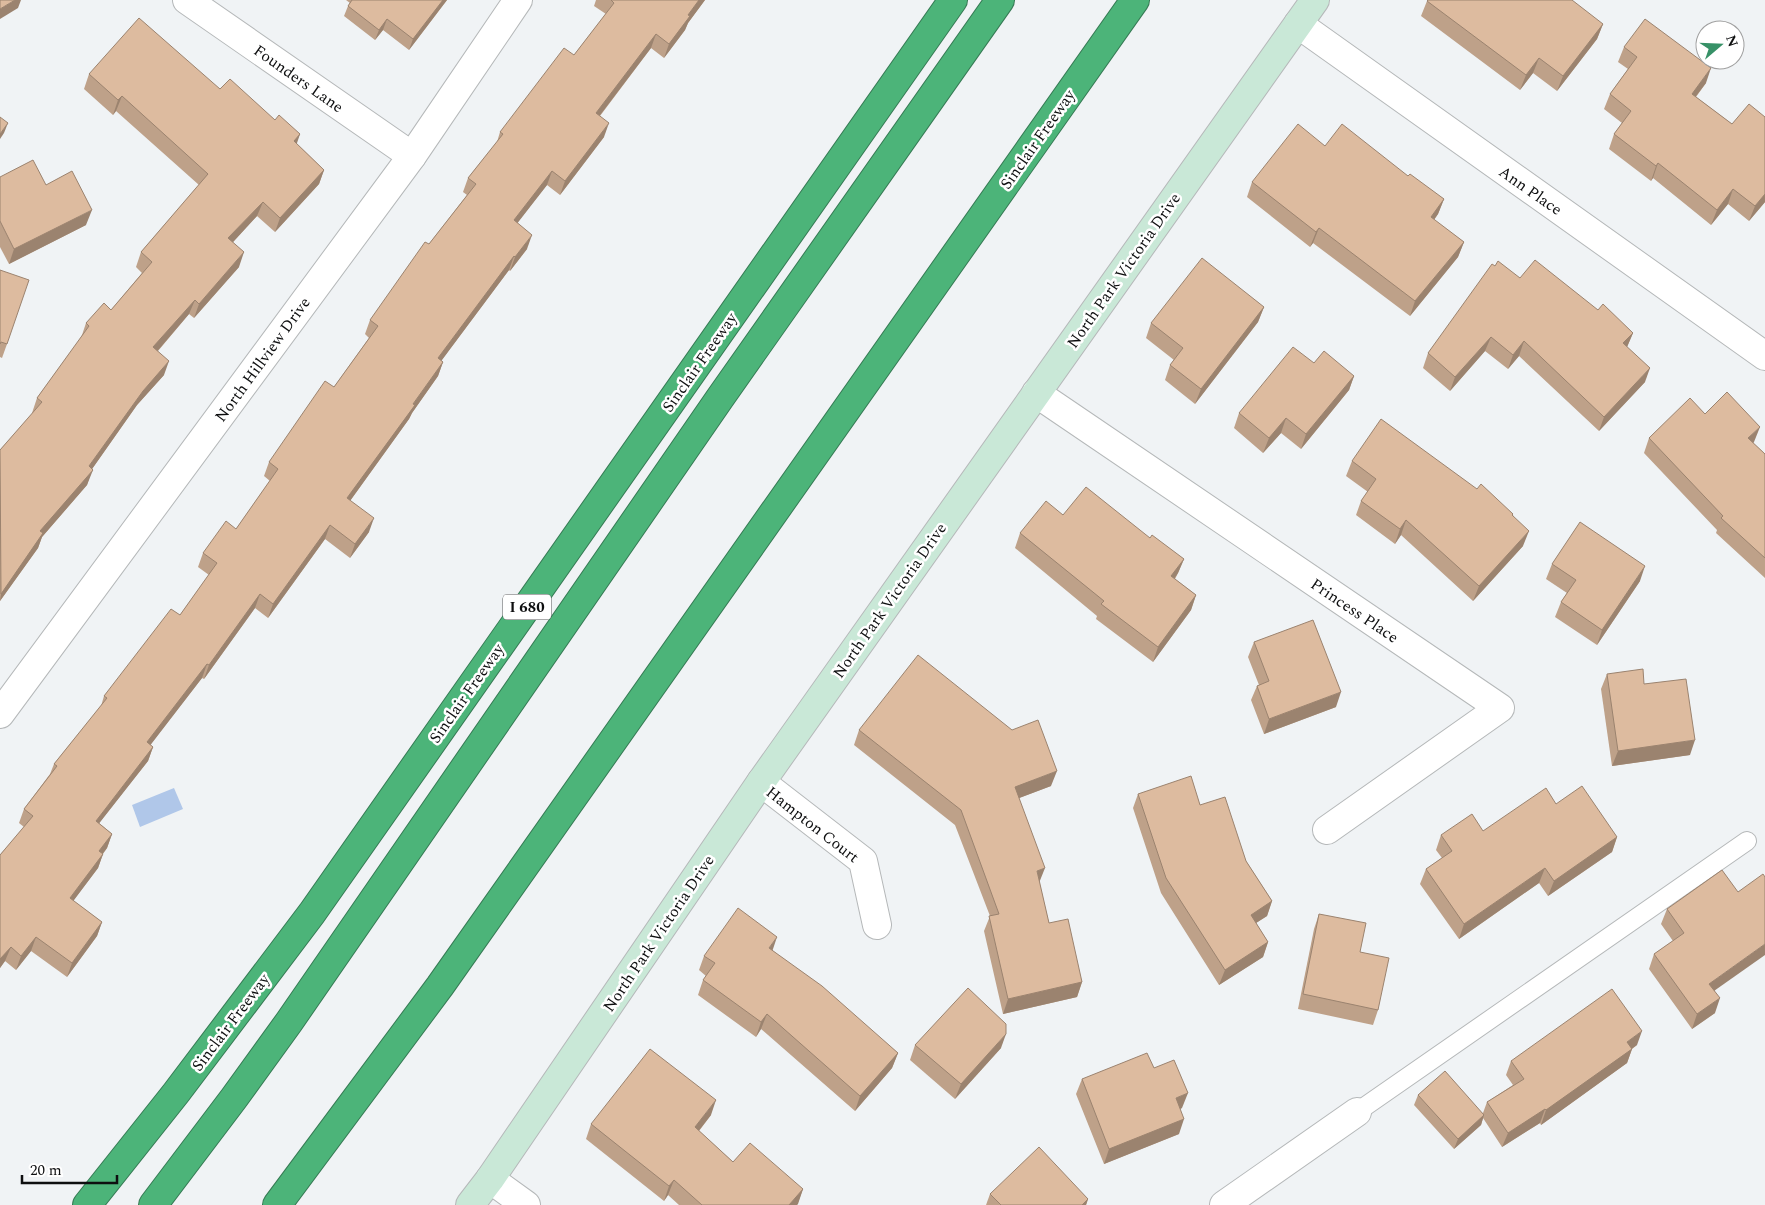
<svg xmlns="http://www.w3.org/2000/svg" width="1765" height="1205" font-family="Spectral,serif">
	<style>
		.water { fill: #b0c7e9 }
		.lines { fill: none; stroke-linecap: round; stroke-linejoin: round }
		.lane-casing { stroke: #b5b8b9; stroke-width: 20 }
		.street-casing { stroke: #b5b8b9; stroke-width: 30 }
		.secondary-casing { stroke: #b5b8b9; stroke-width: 30 }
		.highway-casing { stroke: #367a54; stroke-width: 30 }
		.lane { stroke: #fff; stroke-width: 18 }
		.street { stroke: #fff; stroke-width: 28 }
		.secondary { stroke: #c9e8d7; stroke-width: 28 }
		.highway { stroke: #4cb479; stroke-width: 28 }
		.wall { fill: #bea189 }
		.shaded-wall { fill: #9b836f }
		.building { fill: #ddbb9f; stroke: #9b836f }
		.labels { text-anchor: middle; stroke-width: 5; stroke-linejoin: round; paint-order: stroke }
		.shield { fill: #fff; stroke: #565758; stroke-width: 1 }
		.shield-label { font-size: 15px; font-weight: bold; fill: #0e0f10 }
		.street-label { font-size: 16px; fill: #0e0f10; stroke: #fff }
	</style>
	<rect width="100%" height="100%" fill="#f0f3f5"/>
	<polygon class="water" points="174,788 183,809 140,827 132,805"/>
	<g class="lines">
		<g class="lane-casing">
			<polyline id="lane" points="1357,1112 1747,841"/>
		</g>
		<g class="street-casing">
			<g id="street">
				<polyline points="187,0 412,156"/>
				<polyline points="1298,24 1765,356"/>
				<polyline points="1036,393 1500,708 1327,830"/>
				<polyline points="0,714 412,156 518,0"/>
				<polyline points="761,782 863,861 877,925"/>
				<polyline points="490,1179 526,1205"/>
				<polyline points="1224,1205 1357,1112"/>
			</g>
		</g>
		<g class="secondary-casing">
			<polyline id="secondary" points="470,1205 490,1179 761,782 1315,0"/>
		</g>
		<g class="highway-casing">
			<g id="highway">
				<polyline points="87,1205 176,1093 312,913 953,0"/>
				<polyline points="153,1205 234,1098 289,1022 720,398 1000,0"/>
				<polyline points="277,1205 440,986 1135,0"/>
			</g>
		</g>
		<use href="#lane" class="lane"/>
		<use href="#street" class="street"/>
		<use href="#secondary" class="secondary"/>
		<use href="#highway" class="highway"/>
	</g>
	<g class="wall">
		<polygon points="346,0 447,0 409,50 383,30 375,40 344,16 348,6 350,3"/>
		<polygon points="596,0 705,0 688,23 685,30 664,58 651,48 600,116 604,137 560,195 547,185 517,223 527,249 510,271 509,270 441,361 443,362 438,376 412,413 409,419 350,501 369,532 350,558 325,539 268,618 255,608 204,679 202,678 150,745 153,747 148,761 99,823 112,834 107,848 103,854 98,868 73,901 102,922 97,936 67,977 31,951 16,970 5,961 0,968 0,855 24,827 19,823 24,809 50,774 54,764 101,706 104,696 180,615 209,575 198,567 203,553 236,529 270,481 264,476 269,462 334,387 369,338 365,334 370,320 467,195 463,192 468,178 497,142 500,132 574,55 606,14 594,6"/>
		<polygon points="1427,1 1603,24 1597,39 1557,91 1533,73 1520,90 1421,16"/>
		<polygon points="1624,47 1706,83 1696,97 1732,124 1765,117 1765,202 1749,221 1728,204 1711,225 1653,178 1651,181 1609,149 1614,134 1622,123 1604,109 1610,94 1628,69 1618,62"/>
		<polygon points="89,74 220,89 275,120 300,134 296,143 324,170 319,184 275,232 257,216 233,242 239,267 194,318 189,314 158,351 164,375 137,405 92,469 87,485 42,537 38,548 0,601 0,450 33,413 32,413 37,398 81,338 86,323 111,310 142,273 136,267 141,252 199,185 116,111 113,115 84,89"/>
		<polygon points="1325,146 1408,176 1444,199 1438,214 1434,220 1464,242 1458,257 1410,316 1313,243 1310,247 1247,197 1252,182"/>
		<polygon points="0,177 46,185 86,225 9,264 0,247"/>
		<polygon points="1495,266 1520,278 1598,310 1633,333 1627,347 1645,382 1599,431 1519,356 1508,369 1485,351 1450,391 1423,368 1428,353"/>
		<polygon points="0,270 7,344 2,358 0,357"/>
		<polygon points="1264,307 1258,322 1195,404 1165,380 1170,365 1174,360 1146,338 1151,323"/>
		<polygon points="1314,363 1354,376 1349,390 1301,449 1281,433 1263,453 1234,428 1239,413"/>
		<polygon points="1705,414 1754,442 1753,443 1765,454 1765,578 1716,533 1717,530 1644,453 1649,438"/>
		<polygon points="1352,461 1513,515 1523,546 1473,601 1401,535 1395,544 1356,515 1361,501 1368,492 1346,476"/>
		<polygon points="1063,515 1150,538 1184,559 1178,573 1175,579 1196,595 1191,610 1153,662 1096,619 1097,616 1015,548 1020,533"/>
		<polygon points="1552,564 1640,581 1597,645 1555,617 1561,602 1567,593 1546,579"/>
		<polygon points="1254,642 1336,707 1264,734 1251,700 1257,686 1259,685 1248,657"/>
		<polygon points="1607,674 1644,684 1690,755 1612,766 1601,689"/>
		<polygon points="859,730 1051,786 1019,798 1049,923 1082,982 1077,997 1003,1014 984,931 990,916 955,825 854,745"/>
		<polygon points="1138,794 1200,805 1246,861 1272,901 1267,916 1256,923 1268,942 1263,957 1219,985 1161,893 1133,808"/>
		<polygon points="1556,804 1617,837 1612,852 1548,896 1539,883 1459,939 1420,884 1426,869 1442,858 1436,850 1441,835 1483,831"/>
		<polygon points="1722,870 1715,991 1715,1013 1692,1029 1649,969 1654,954 1673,941 1661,924 1667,909"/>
		<polygon points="1319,914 1360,952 1378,1010 1373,1025 1298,1009 1314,929"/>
		<polygon points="772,950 898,1053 892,1068 855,1111 761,1029 756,1037 698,995 703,980 706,976 699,970 704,956"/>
		<polygon points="915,1045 1001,1048 955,1099 910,1060"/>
		<polygon points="1637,1045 1632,1049 1627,1063 1541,1125 1540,1123 1502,1147 1483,1118 1481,1125 1454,1149 1414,1105 1418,1095 1483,1113 1487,1102 1513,1085 1506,1075 1511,1061"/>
		<polygon points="1154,1068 1182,1108 1180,1109 1179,1134 1104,1164 1076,1094 1082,1079"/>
		<polygon points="711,1115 699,1131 733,1162 803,1189 797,1205 679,1205 668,1195 664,1201 586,1139 591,1124"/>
		<polygon points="990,1194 1088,1199 1086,1205 986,1205"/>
	</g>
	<g class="shaded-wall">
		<polygon points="15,0 21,0 18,8 0,19 0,9"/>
		<polygon points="443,0 447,0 409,50 413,39"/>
		<polygon points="699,0 705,0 688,23 685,30 664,58 669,44 688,15"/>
		<polygon points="387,19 383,30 375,40 379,30"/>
		<polygon points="1603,24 1597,39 1557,91 1563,76"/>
		<polygon points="656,34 651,48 591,127 596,113"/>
		<polygon points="1539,58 1533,73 1520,90 1526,75"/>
		<polygon points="1711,68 1706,83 1686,109 1692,94"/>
		<polygon points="122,96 116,111 113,115 118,100"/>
		<polygon points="8,123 4,133 0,139 0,134"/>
		<polygon points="609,123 604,137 560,195 565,181"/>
		<polygon points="300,134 295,149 294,141"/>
		<polygon points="1658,163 1653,178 1651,181 1656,166"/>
		<polygon points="324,170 319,184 275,232 280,218"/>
		<polygon points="552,171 547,185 509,234 514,220"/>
		<polygon points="1733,189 1728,204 1711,225 1717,210"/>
		<polygon points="1765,194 1765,202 1749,221 1755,206"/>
		<polygon points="1444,199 1438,214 1425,232 1431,217"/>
		<polygon points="263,202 257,216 223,253 228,238"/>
		<polygon points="92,210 86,225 9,264 14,249"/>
		<polygon points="1319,228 1313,243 1310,247 1316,232"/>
		<polygon points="532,235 527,249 510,271 515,257"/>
		<polygon points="1464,242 1458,257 1410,316 1415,301"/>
		<polygon points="244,252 239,267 194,318 199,304"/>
		<polygon points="514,256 509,270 433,372 438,358"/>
		<polygon points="195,300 189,314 148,362 153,347"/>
		<polygon points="1264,307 1258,322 1195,404 1201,389"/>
		<polygon points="1633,333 1627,347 1623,343"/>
		<polygon points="1491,337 1485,351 1450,391 1455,377"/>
		<polygon points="1524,341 1519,356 1508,369 1513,355"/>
		<polygon points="169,361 164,375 137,405 85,479 93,470 87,485 42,537 38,548 0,601 1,594 40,531 89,466 143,391"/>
		<polygon points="443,362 438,376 412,413 409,419 342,512 347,498"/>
		<polygon points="1650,368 1645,382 1599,431 1604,417"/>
		<polygon points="1354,376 1349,390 1301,449 1306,434"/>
		<polygon points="1286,418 1281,433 1263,453 1269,438"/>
		<polygon points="1760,427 1754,442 1742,453 1748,438"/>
		<polygon points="374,518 369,532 350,558 355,544"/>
		<polygon points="1406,520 1401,535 1395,544 1400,529"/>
		<polygon points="330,525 325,539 268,618 273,604"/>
		<polygon points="1529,531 1523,546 1473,601 1479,586"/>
		<polygon points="1184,559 1178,573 1166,591 1171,576"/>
		<polygon points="1645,566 1640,581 1597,645 1602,630"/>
		<polygon points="260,594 255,608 204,679 209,665"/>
		<polygon points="1196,595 1191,610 1153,662 1158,647"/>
		<polygon points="207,664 202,678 142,756 147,742"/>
		<polygon points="1341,692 1336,707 1264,734 1269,719"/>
		<polygon points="1695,740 1690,755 1612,766 1618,751"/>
		<polygon points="153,747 148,761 90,835 96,821"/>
		<polygon points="1057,771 1051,786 1009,802 1015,787"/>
		<polygon points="112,834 107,848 94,865 99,851"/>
		<polygon points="1617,837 1612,852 1548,896 1554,881"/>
		<polygon points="103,854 98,868 65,912 70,898"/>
		<polygon points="1045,868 1039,883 1037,871"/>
		<polygon points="1545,868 1539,883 1459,939 1464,924"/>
		<polygon points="1272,901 1267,916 1245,930 1251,915"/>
		<polygon points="102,922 97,936 67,977 72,963"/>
		<polygon points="36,937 31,951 16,970 21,956"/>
		<polygon points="777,937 772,952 769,948"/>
		<polygon points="1268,942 1263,957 1219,985 1225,970"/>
		<polygon points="1765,944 1765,955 1704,998 1709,984"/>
		<polygon points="11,947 5,961 0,968 0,959"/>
		<polygon points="1082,982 1077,997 1003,1014 1008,999"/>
		<polygon points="1720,998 1715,1013 1692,1029 1697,1014"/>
		<polygon points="767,1014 761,1029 756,1037 761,1022"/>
		<polygon points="1642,1031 1637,1045 1630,1050 1632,1049 1627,1063 1541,1125 1546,1110 1627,1042"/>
		<polygon points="1006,1034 1001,1048 955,1099 961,1084"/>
		<polygon points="898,1053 892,1068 855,1111 860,1096"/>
		<polygon points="1188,1093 1182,1108 1171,1113 1176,1098"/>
		<polygon points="716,1100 711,1115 690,1142 695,1127"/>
		<polygon points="1545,1109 1540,1123 1502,1147 1508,1133"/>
		<polygon points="1484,1115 1481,1125 1454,1149 1458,1139"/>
		<polygon points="1184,1119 1179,1134 1104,1164 1109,1149"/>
		<polygon points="674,1180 668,1195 664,1201 669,1186"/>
		<polygon points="803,1189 798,1204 797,1205 789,1205"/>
		<polygon points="1088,1199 1086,1205 1082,1205"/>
	</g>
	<g class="building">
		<polygon points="0,0 15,0 0,9"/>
		<polygon points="352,0 443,0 413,39 387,19 379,30 348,6"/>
		<polygon points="611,0 699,0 688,15 690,16 669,44 656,34 596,113 609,123 565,181 552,171 514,220 532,235 515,257 514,256 438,358 443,362 413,404 415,405 347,498 374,518 355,544 330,525 273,604 260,594 209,665 207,664 147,742 153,747 96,821 112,834 99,851 103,854 70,898 102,922 72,963 36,937 21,956 11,947 0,959 0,855 33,816 24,809 57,766 54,764 107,698 104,696 171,609 180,615 217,563 203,553 226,521 236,529 278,469 269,462 325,381 334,387 378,326 370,320 425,242 429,244 476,184 468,178 503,134 500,132 564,48 574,55 614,3"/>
		<polygon points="1428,0 1572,0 1603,24 1563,76 1539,58 1526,75 1427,1"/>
		<polygon points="139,18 220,89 230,79 275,120 279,115 300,134 294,141 324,170 280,218 263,202 228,238 244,252 199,304 195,300 153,347 169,361 143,391 89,466 93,470 40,531 43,533 1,594 0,450 42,402 37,398 89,326 86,323 104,303 111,310 152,262 141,252 208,174 122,96 118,100 89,74"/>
		<polygon points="1645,19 1711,68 1692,94 1732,124 1749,104 1765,117 1765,194 1755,206 1733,189 1717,210 1658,163 1656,166 1614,134 1631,111 1610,94 1637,57 1624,47"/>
		<polygon points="0,117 8,123 0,134"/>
		<polygon points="1298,124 1325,146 1342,124 1408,176 1410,174 1444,199 1431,217 1464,242 1415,301 1319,228 1316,232 1252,182"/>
		<polygon points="33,160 46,185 72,171 92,210 14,249 0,221 0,177"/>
		<polygon points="1202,258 1264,307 1201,389 1170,365 1183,348 1151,323"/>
		<polygon points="1535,260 1598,310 1603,304 1633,333 1623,343 1650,368 1604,417 1524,341 1513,355 1491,337 1455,377 1428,353 1492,264 1495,266 1498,261 1520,278"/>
		<polygon points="0,270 29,280 7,344 1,342 0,344"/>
		<polygon points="1293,347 1314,363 1324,351 1354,376 1306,434 1286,418 1269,438 1239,413"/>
		<polygon points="1727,392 1760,427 1748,438 1765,454 1765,558 1721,518 1723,516 1649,438 1690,398 1705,414"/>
		<polygon points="1381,419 1477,489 1481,484 1513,514 1512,515 1529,531 1479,586 1406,520 1400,529 1361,501 1376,479 1352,461"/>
		<polygon points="1086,487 1150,538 1152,535 1184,559 1171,576 1196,595 1158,647 1101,604 1104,601 1020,533 1046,501 1063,515"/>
		<polygon points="1580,522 1645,566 1602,630 1561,602 1576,580 1552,564"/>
		<polygon points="1313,620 1341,692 1269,719 1257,686 1269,681 1254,642"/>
		<polygon points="918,655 1012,730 1038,720 1057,771 1015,787 1045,868 1037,871 1049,923 1068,919 1082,982 1008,999 989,916 999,914 961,810 859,730"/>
		<polygon points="1643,669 1644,684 1686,679 1695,740 1618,751 1607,674"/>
		<polygon points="1191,776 1200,805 1225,797 1246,861 1272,901 1251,915 1268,942 1225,970 1166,878 1138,794"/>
		<polygon points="1582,786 1617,837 1554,881 1545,868 1464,924 1426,869 1452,851 1441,835 1472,814 1483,831 1546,788 1556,804"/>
		<polygon points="1722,870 1738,892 1763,874 1765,877 1765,944 1709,984 1720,998 1697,1014 1654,954 1684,933 1667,909"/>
		<polygon points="738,908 777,937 769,948 822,986 898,1053 860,1096 767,1014 761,1022 703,980 715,963 704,956"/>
		<polygon points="1319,914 1366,923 1360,952 1389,958 1378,1010 1303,994"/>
		<polygon points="968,988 1006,1024 1006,1034 961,1084 915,1045"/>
		<polygon points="1612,989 1642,1031 1627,1042 1632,1049 1546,1110 1545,1109 1508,1133 1487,1102 1524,1079 1511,1061"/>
		<polygon points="650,1049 716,1100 695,1127 733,1162 750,1143 803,1189 789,1205 702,1205 674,1180 669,1186 591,1124"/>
		<polygon points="1147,1053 1154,1068 1174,1060 1188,1093 1176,1098 1184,1119 1109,1149 1082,1079"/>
		<polygon points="1445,1071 1484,1115 1458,1139 1418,1095"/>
		<polygon points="1039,1147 1088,1199 1082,1205 1001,1205 990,1194"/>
	</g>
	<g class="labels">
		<rect class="shield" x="503" y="594.5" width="48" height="25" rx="4"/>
		<g class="shield-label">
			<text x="527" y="612">I 680</text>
		</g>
		<g class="street-label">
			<text transform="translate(299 78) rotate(35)" y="6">Founders Lane</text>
			<text transform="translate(1037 139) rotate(-55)" y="6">Sinclair Freeway</text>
			<text transform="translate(1531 190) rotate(35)" y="6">Ann Place</text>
			<text transform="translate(1123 270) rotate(-55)" y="6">North Park Victoria Drive</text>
			<text transform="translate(262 359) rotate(-54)" y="6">North Hillview Drive</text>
			<text transform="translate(699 362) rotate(-55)" y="6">Sinclair Freeway</text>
			<text transform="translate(889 600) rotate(-55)" y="6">North Park Victoria Drive</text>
			<text transform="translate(1355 610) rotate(34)" y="6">Princess Place</text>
			<text transform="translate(466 693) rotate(-55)" y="6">Sinclair Freeway</text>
			<text transform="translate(813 824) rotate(38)" y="6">Hampton Court</text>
			<text transform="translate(658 933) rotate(-56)" y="6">North Park Victoria Drive</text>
			<text transform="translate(230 1022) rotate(-53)" y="6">Sinclair Freeway</text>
		</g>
	</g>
	<g transform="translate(1720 45) rotate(71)"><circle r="24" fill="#ffffff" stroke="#9f9f9f"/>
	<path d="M0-4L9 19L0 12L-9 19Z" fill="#379167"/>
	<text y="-8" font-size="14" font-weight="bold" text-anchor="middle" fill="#0e0f10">N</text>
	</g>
	<path d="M22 1175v8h95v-8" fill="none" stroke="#0e0f10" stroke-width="2.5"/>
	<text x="30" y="1175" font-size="15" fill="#0e0f10" stroke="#ffffff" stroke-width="4" paint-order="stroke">20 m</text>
</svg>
